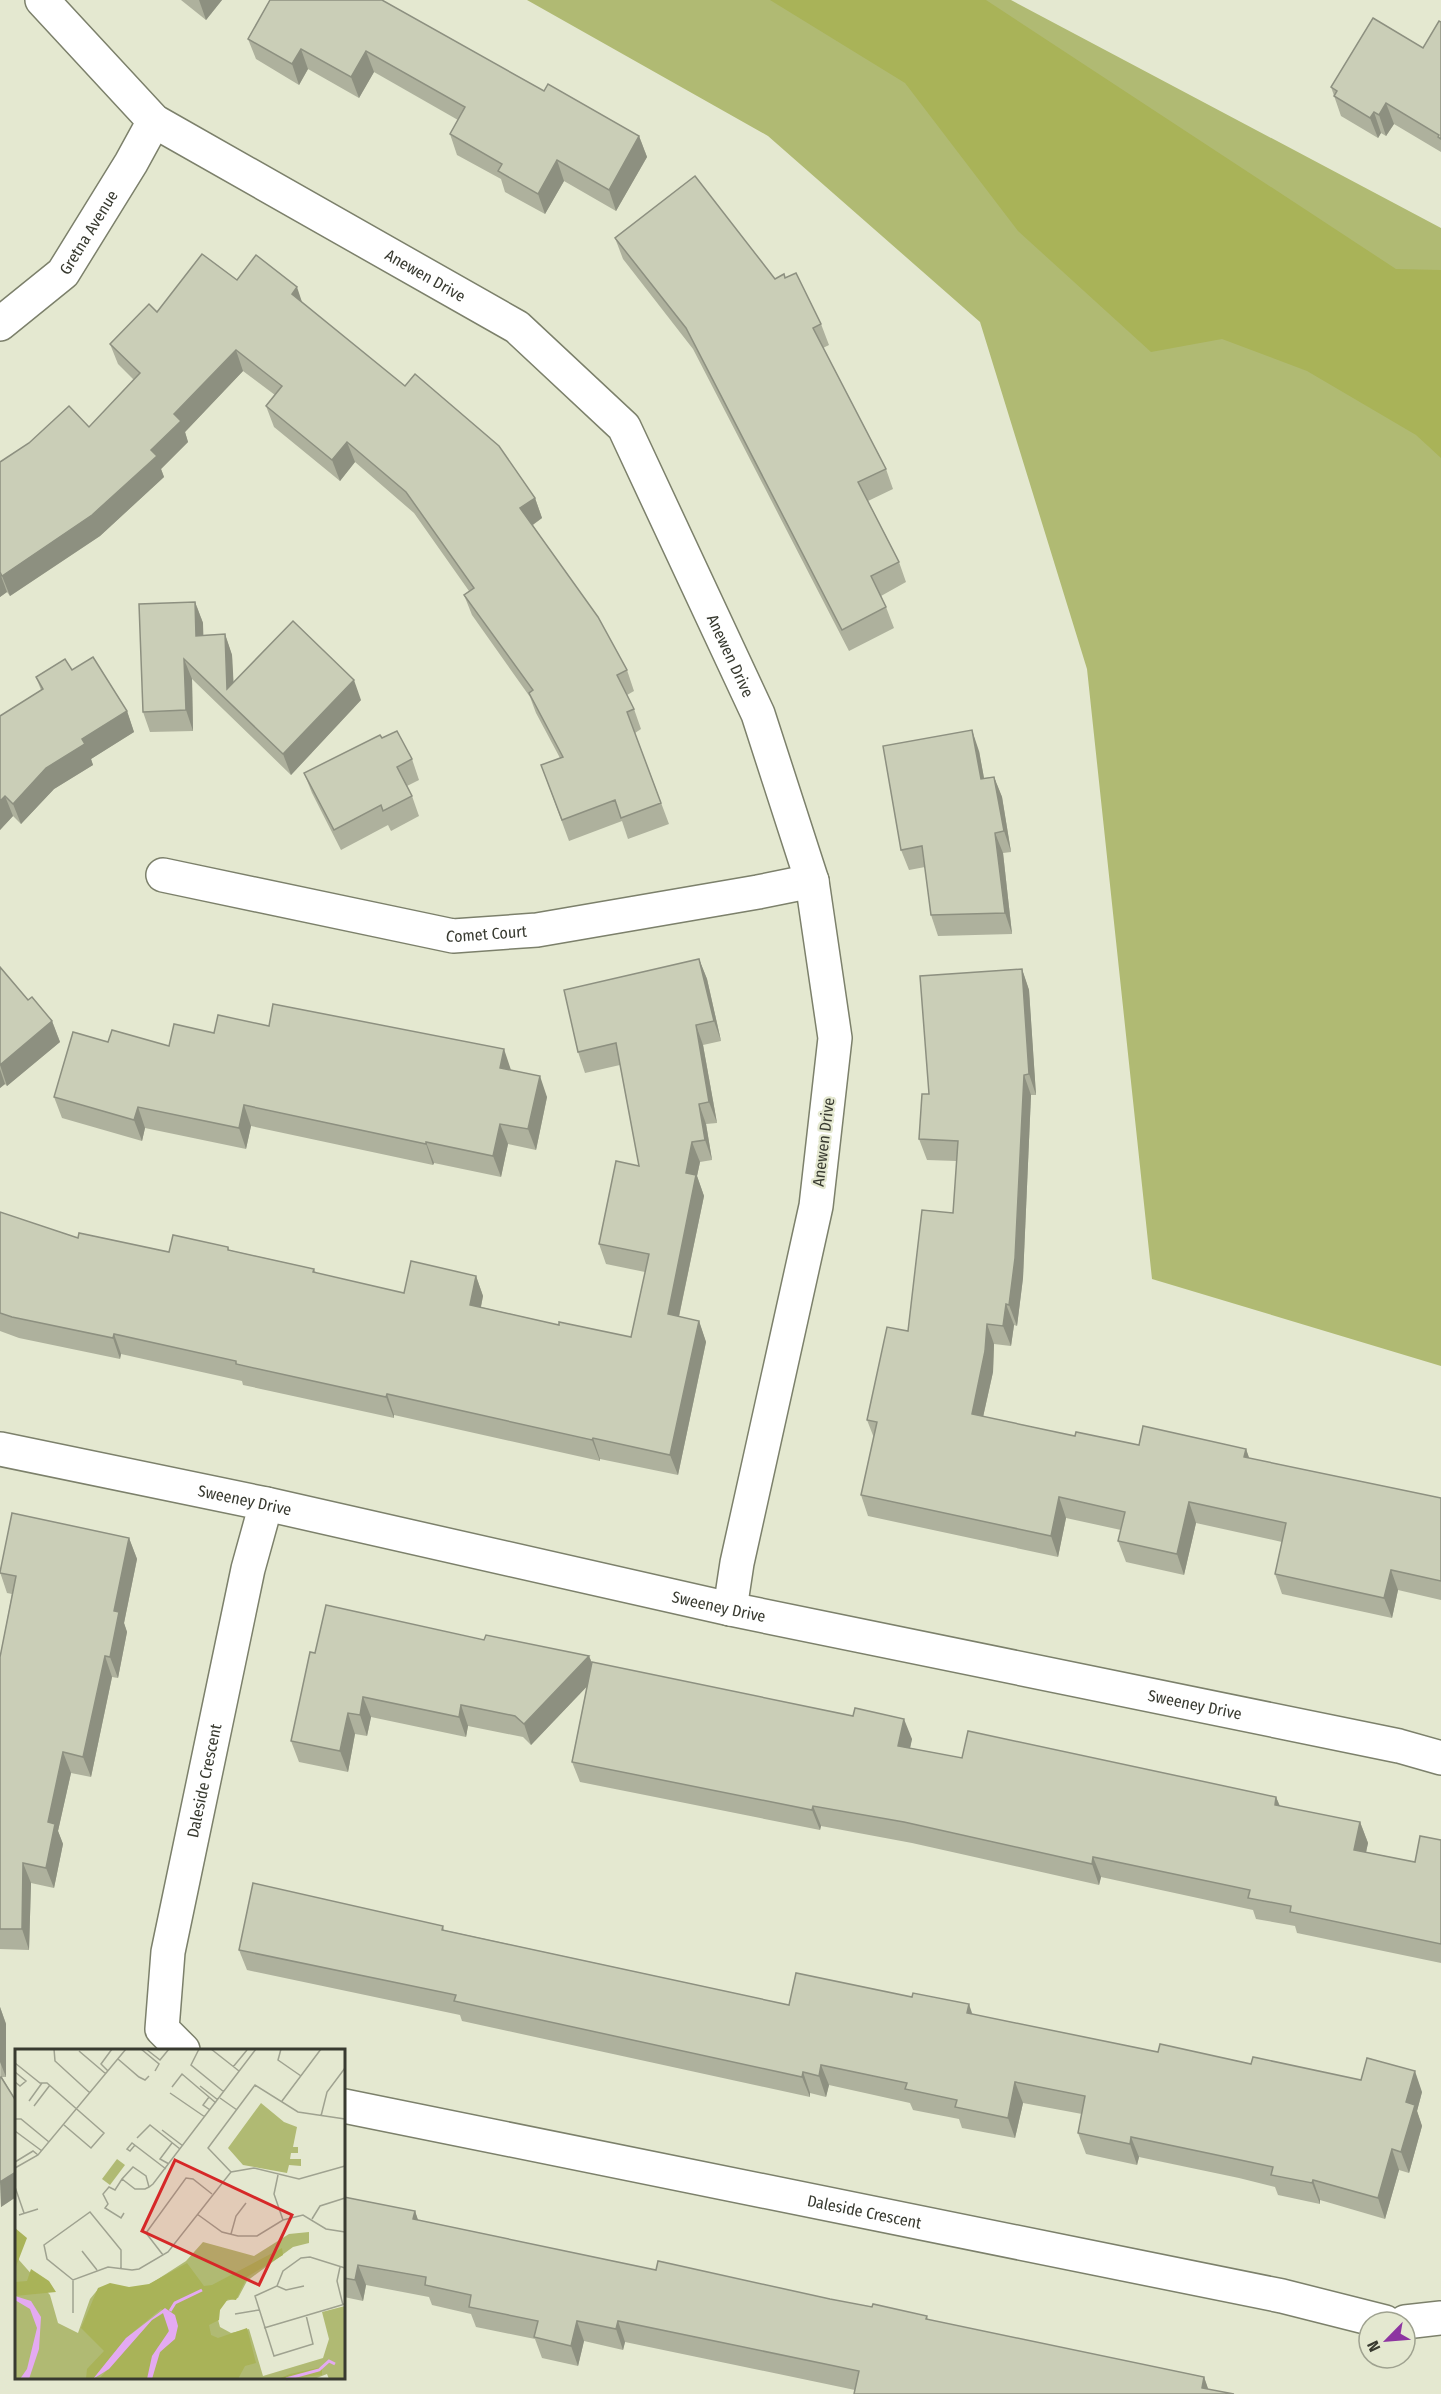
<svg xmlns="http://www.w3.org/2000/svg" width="1441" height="2394" font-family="'Fira Sans Condensed',sans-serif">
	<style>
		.green { fill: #b0ba73 }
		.forest { fill: #a9b358 }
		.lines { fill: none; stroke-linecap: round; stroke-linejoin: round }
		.minor-casing { stroke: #7c806b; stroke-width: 36 }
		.minor { stroke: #fff; stroke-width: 33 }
		.wall { fill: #aeb19d }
		.shaded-wall { fill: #8d9080 }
		.building { fill: #caceb7; stroke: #8d9080; stroke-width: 1.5 }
		.labels { text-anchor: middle; stroke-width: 4.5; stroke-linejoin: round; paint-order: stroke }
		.street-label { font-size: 16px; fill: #383a30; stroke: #e4e8d0 }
		.inset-river { fill: none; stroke: #e4aaf2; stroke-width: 3 }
		.inset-road { fill: none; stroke: #9fa290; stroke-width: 1.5 }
		.view { fill: #d62828; fill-opacity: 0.15; stroke: #d62828; stroke-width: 3 }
		.inset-edge { fill: none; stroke: #383a30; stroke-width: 3 }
	</style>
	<rect width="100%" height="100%" fill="#e4e8d0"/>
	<polygon class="green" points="527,0 1011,0 1441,228 1441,1366 1152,1279 1087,669 980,322 768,136"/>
	<polygon class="forest" points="770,0 986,0 1396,269 1441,270 1441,458 1416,435 1307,371 1222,339 1151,352 1018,231 905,83"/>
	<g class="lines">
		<g class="minor-casing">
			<g id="minor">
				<path id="s1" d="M 42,0 L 154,121 L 517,327 L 624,427 L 758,714 L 812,881 L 835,1038 L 816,1206 L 737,1563 L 730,1609"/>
				<path id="s2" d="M 0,324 L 63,273 L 131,163 L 154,121"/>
				<path id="s3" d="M 163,875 L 453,936 L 537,930 L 758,892 L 812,881"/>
				<path id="s4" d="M 0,1449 L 266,1504 L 730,1609 L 1399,1746 L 1441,1758"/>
				<path id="s5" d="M 183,2050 L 162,2029 L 168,1952 L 248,1569 L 266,1504"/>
				<path id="s6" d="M 344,2106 L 1282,2296 L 1385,2322"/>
				<polyline points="1405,2322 1441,2318"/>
			</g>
		</g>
		<use href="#minor" class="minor"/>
	</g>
	<g class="wall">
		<polygon points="181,0 222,0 206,20"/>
		<polygon points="270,0 544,91 639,136 647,157 616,211 564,181 545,214 505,192 501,179 457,155 450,134 458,120 374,72 359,98 308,69 299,85 256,59 248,39"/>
		<polygon points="1441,22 1441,152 1394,124 1386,136 1381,133 1378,138 1341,116 1331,87 1423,48"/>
		<polygon points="615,238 775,279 785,278 821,324 829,345 823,348 886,469 893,489 868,501 899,562 906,582 881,596 886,607 894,628 849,651 693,349 623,259"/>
		<polygon points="237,280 303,303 535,498 542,518 533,525 627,670 634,691 627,695 634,709 641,729 635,733 669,824 628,839 622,821 569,841 541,765 560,758 536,713 530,697 472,615 464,595 469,591 414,513 355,462 340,481 274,427 266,406 275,395 243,371 185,432 188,442 161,469 164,477 100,536 10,596 7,592 0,597 0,462 89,427 134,380 118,364 110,344 157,312"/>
		<polygon points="195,602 203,623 203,635 225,634 232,655 233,682 361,700 291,775 192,679 193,731 150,732 143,712"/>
		<polygon points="72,670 127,711 134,732 91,759 93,765 54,789 21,824 13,816 0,830 0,716 41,690 36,677"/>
		<polygon points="382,738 412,759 419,780 407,786 412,796 419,816 391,831 388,825 341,850 312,793 304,773"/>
		<polygon points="979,751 984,778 994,777 1002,797 1011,852 1003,853 1012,934 938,936 931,915 925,867 909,870 901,850"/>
		<polygon points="699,959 707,979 721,1041 703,1045 717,1123 706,1124 712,1160 700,1162 697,1176 704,1196 679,1317 699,1321 706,1342 678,1475 600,1459 600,1461 394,1415 394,1418 243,1385 242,1381 121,1354 120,1359 19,1338 0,1331 0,1212 78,1238 169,1252 228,1247 229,1250 314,1269 316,1273 404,1293 476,1276 483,1296 481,1307 559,1325 631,1337 645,1272 606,1264 599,1244 639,1166 620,1065 585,1073 578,1052"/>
		<polygon points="0,967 28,1000 52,1021 60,1042 7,1086 5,1084 0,1088"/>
		<polygon points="1022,969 1029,990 1036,1095 1031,1095 1023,1278 1017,1326 1014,1325 1011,1346 994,1344 993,1372 983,1417 1075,1436 1139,1445 1246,1449 1249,1458 1441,1498 1441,1600 1398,1590 1392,1618 1282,1594 1275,1574 1282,1542 1196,1523 1184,1575 1126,1562 1118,1541 1121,1530 1066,1518 1058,1557 868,1516 861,1495 874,1438 867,1420 908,1331 953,1213 957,1161 927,1160 919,1139 929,1094"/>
		<polygon points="269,1026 511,1070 547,1097 536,1150 508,1144 501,1177 434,1163 433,1165 251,1126 246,1149 145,1128 142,1141 62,1118 54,1097 108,1042 169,1046 214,1033"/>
		<polygon points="129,1538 137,1559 124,1623 127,1632 118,1678 112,1677 91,1777 71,1773 58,1831 63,1844 54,1888 31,1883 29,1950 0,1949 0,1657 12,1594 7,1593 0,1572"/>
		<polygon points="484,1640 589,1656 592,1663 912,1739 910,1748 962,1758 1276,1797 1280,1806 1360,1822 1368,1843 1366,1852 1415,1862 1441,1840 1441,1963 1297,1933 1295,1926 1256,1919 1253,1910 1101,1877 1099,1885 912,1843 821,1826 820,1830 580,1782 572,1762 587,1686 531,1745 523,1737 468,1726 466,1737 371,1717 367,1736 355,1734 348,1772 299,1762 291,1741 315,1653"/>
		<polygon points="443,1926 444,1930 789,2005 972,2014 1158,2052 1251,2064 1361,2080 1422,2092 1417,2111 1422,2126 1409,2173 1399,2170 1385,2219 1320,2200 1320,2204 1278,2195 1275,2187 1239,2178 1139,2157 1137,2165 1086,2154 1078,2133 1082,2114 1023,2103 1015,2138 962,2128 959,2119 913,2110 910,2103 829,2085 826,2097 810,2093 810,2097 462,2021 460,2015 247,1970 239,1950"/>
		<polygon points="0,2007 6,2024 6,2077 2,2077 16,2101 16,2197 1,2207"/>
		<polygon points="344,2197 415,2211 418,2220 656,2270 927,2316 928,2320 1204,2377 1208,2389 855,2390 625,2342 623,2350 584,2341 578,2366 542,2358 535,2339 476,2327 471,2314 432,2305 429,2297 366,2285 363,2301 344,2297"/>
	</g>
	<g class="shaded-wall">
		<polygon points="199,0 222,0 206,20"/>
		<polygon points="301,49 308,69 299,85 292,64"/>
		<polygon points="366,51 374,72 359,98 351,77"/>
		<polygon points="1386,103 1394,124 1386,136 1379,115"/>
		<polygon points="1374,112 1381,133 1378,138 1370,118"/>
		<polygon points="639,136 647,157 616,211 609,190"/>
		<polygon points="557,160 564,181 545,214 538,194"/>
		<polygon points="297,287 304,308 292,294"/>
		<polygon points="236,350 243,371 185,432 188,442 161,469 164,477 100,536 10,596 2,576 151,450 174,414"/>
		<polygon points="347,442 355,462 340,481 332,460"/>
		<polygon points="535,498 542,518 528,528 520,508"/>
		<polygon points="0,573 7,592 0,597"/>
		<polygon points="195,602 203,623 204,656 196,636"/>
		<polygon points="225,634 232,655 235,707 227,689"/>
		<polygon points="184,659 192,679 193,731 186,710"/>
		<polygon points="354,680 361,700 291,775 283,754"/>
		<polygon points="127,711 134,732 91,759 93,765 54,789 21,824 13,804 46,768 82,739"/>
		<polygon points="972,730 979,751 988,800 981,779"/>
		<polygon points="994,777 1002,797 1011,852 1004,831"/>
		<polygon points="5,796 13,816 0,830 0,801"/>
		<polygon points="995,833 1003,853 1012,934 1005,913"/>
		<polygon points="699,959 707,979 721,1041 714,1021"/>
		<polygon points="1022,969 1029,990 1036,1095 1029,1074"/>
		<polygon points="52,1021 60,1042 7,1086 0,1065"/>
		<polygon points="696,1025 703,1045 717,1123 709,1102"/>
		<polygon points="504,1049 511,1070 500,1068"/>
		<polygon points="0,1069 5,1084 0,1088"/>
		<polygon points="1024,1075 1031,1095 1023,1278 1017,1326 1009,1305"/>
		<polygon points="540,1076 547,1097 536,1150 528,1129"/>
		<polygon points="699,1104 706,1124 712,1160 705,1140"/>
		<polygon points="244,1105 251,1126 246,1149 239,1128"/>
		<polygon points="138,1107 145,1128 142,1141 134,1120"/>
		<polygon points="500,1124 508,1144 501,1177 493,1156"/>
		<polygon points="426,1142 434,1163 433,1165 426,1144"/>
		<polygon points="692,1142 700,1162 697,1176 704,1196 675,1335 668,1314 686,1173"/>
		<polygon points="476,1276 483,1296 477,1325 470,1305"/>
		<polygon points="1006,1304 1014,1325 1011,1346 1003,1326"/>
		<polygon points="699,1321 706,1342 678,1475 670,1455"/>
		<polygon points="987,1324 994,1344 993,1372 979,1435 972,1414"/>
		<polygon points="114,1334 121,1354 120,1359 113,1338"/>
		<polygon points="387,1394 394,1415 394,1418 386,1397"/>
		<polygon points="593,1438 600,1459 600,1461 592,1440"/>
		<polygon points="1246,1449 1253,1469 1244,1457"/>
		<polygon points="1059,1497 1066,1518 1058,1557 1051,1536"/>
		<polygon points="1189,1502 1196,1523 1184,1575 1177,1554"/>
		<polygon points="129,1538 137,1559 124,1623 127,1632 118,1678 110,1657 114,1611"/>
		<polygon points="1391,1570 1398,1590 1392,1618 1384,1598"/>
		<polygon points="105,1656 112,1677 91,1777 83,1757"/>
		<polygon points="589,1656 597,1676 531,1745 524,1724"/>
		<polygon points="363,1697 371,1717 367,1736 360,1715"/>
		<polygon points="461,1705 468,1726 466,1737 459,1717"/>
		<polygon points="348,1713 355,1734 348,1772 340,1751"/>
		<polygon points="904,1719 912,1739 906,1766 898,1746"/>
		<polygon points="63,1752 71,1773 58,1831 63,1844 54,1888 46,1868 48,1822"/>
		<polygon points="1276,1797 1284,1817 1275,1805"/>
		<polygon points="813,1806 821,1826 820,1830 812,1810"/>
		<polygon points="1360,1822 1368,1843 1362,1871 1354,1850"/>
		<polygon points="1093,1857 1101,1877 1099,1885 1092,1864"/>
		<polygon points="23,1863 31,1883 29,1950 22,1929"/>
		<polygon points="969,2004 976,2025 967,2013"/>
		<polygon points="0,2007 6,2024 6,2077 0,2062"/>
		<polygon points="821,2065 829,2085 826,2097 819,2076"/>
		<polygon points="1415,2071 1422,2092 1417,2111 1422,2126 1409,2173 1401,2152 1406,2102"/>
		<polygon points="803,2072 810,2093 810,2097 802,2077"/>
		<polygon points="1015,2082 1023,2103 1015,2138 1008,2118"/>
		<polygon points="1131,2137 1139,2157 1137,2165 1130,2144"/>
		<polygon points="1392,2149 1399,2170 1385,2219 1378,2198"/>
		<polygon points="16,2172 16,2197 1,2207 0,2182"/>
		<polygon points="1313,2180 1320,2200 1320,2204 1312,2183"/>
		<polygon points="415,2211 422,2232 413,2219"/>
		<polygon points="358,2265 366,2285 363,2301 355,2280"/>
		<polygon points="577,2321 584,2341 578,2366 571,2346"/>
		<polygon points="618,2321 625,2342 623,2350 616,2329"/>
		<polygon points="1204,2377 1210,2394 1202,2388"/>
	</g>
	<g class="building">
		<polygon points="270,0 382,0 544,91 548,84 639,136 609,190 557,160 538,194 498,171 502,164 450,134 465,107 366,51 351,77 301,49 292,64 248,39"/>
		<polygon points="1373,18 1423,48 1439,21 1441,22 1441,139 1438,137 1439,135 1386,103 1379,115 1374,112 1370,118 1334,96 1337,91 1331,87"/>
		<polygon points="695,176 775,279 784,274 785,278 796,273 821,324 813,328 886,469 858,482 899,562 871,576 886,607 842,630 686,328 615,238"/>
		<polygon points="202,254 237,280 256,255 297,287 292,294 405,386 415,374 499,446 535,498 520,508 598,617 627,670 617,675 634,709 627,712 661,803 621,818 615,800 562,820 541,765 563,757 529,693 533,690 464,595 474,588 406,492 347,442 332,460 266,406 282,386 236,350 174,414 181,421 151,450 157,456 92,515 2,576 0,572 0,462 29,443 69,406 89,427 140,373 110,344 149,304 157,312"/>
		<polygon points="195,602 196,636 225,634 227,689 293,621 354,680 283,754 184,659 186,710 143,712 139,604"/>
		<polygon points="93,657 127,711 82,739 85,744 46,768 13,804 5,796 0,801 0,716 43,689 36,677 65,659 72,670"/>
		<polygon points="972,730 981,779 994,777 1004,831 995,833 1005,913 931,915 922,846 901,850 883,746"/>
		<polygon points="397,731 412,759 397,767 412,796 383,811 381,805 334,830 304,773 380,735 382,738"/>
		<polygon points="699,959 714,1021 696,1025 709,1102 699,1104 705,1140 692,1142 686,1173 696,1175 668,1314 699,1321 670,1455 593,1438 592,1440 387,1394 386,1397 236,1364 236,1361 114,1334 113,1338 12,1317 0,1313 0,1212 78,1238 79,1233 169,1252 173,1235 228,1247 228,1250 314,1269 313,1272 404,1293 411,1261 476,1276 470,1305 559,1325 559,1322 631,1337 649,1254 599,1244 616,1161 639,1166 616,1043 578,1052 564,990"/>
		<polygon points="0,967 28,1000 32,997 52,1021 0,1065"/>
		<polygon points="1022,969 1029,1074 1024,1075 1015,1258 1009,1305 1006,1304 1003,1326 987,1324 985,1351 972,1414 1075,1436 1076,1432 1139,1445 1143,1426 1246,1449 1244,1457 1441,1498 1441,1581 1391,1570 1384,1598 1275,1574 1286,1523 1189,1502 1177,1554 1118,1541 1125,1512 1059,1497 1051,1536 861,1495 877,1422 867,1420 887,1327 908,1331 922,1210 953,1213 958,1141 919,1139 922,1094 929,1094 920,976"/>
		<polygon points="273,1004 504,1049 500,1068 540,1076 528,1129 500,1124 493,1156 426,1142 426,1144 244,1105 239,1128 138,1107 134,1120 54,1097 73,1032 108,1042 112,1030 169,1046 174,1024 214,1033 218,1015 269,1026"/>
		<polygon points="12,1513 129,1538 114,1611 119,1612 110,1657 105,1656 83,1757 63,1752 48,1822 55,1824 46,1868 23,1863 22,1929 0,1929 0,1657 16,1576 0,1573 0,1572"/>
		<polygon points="326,1605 484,1640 486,1635 589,1656 524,1724 515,1716 461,1705 459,1717 363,1697 360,1715 348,1713 340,1751 291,1741 310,1652 315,1653"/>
		<polygon points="592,1662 853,1716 855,1708 904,1719 898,1746 962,1758 968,1731 1276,1797 1275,1805 1360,1822 1354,1850 1415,1862 1420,1836 1441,1840 1441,1944 1290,1912 1291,1906 1248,1898 1250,1890 1093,1857 1092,1864 904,1822 813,1806 812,1810 572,1762"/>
		<polygon points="253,1883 443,1926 442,1930 789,2005 796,1973 912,1997 913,1993 969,2004 967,2013 1158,2052 1160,2044 1251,2064 1253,2057 1361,2080 1367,2058 1415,2071 1406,2102 1415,2105 1401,2152 1392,2149 1378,2198 1313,2180 1312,2183 1271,2175 1273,2167 1231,2158 1131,2137 1130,2144 1078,2133 1085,2096 1015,2082 1008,2118 955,2107 957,2100 905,2089 907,2083 821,2065 819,2076 803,2072 802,2077 454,2001 456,1995 239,1950"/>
		<polygon points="1,2077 16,2101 16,2172 0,2182 0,2078"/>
		<polygon points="344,2197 415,2211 413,2219 656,2270 658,2261 830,2299 872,2307 873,2304 927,2316 926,2319 1204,2377 1202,2388 1234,2394 854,2394 859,2371 618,2321 616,2329 577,2321 571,2346 534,2337 538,2321 469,2307 471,2295 425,2285 426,2277 358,2265 355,2280 344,2278"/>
	</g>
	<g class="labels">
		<g class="street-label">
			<text dy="6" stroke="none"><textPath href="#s2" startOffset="129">Gretna Avenue</textPath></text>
			<text dy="6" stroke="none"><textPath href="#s1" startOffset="477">Anewen Drive</textPath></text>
			<text dy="6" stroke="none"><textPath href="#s1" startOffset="981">Anewen Drive</textPath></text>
			<text dy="6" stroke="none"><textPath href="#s3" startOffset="330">Comet Court</textPath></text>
			<text transform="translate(823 1142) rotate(-83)" y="6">Anewen Drive</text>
			<text dy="6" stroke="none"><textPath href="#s4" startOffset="250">Sweeney Drive</textPath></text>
			<text dy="6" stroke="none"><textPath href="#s4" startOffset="736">Sweeney Drive</textPath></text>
			<text dy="6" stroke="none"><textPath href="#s4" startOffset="1222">Sweeney Drive</textPath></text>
			<text dy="6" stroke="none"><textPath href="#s5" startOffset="282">Daleside Crescent</textPath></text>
			<text dy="6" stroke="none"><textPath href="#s6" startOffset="531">Daleside Crescent</textPath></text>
		</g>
	</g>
	<g transform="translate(15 2049)">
		<rect width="330" height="330" fill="#e4e8d0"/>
		<path d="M 246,54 L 269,73 L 282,78 L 278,98 L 283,98 L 283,104 L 276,104 L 275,110 L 286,110 L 286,117 L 274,116 L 272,124 L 228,116 L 213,99 ZM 102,110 L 110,116 L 95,136 L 87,130 ZM 0,170 L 4,211 L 35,246 L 43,274 L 63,284 L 75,250 L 84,239 L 126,241 L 171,212 L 188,193 L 239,207 L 274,185 L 294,183 L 294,194 L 278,198 L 232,232 L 223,249 L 207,253 L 202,267 L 205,278 L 216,284 L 234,280 L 248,327 L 308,309 L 314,290 L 307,263 L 330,257 L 330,330 L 314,330 L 312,325 L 299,330 L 0,330 Z" fill="#b0ba73"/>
		<path d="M 0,179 L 12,189 L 0,220 ZM 267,199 L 268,206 L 232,228 L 221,251 L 213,250 L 205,261 L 204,271 L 194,276 L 196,286 L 203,289 L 232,279 L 241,314 L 230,317 L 223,330 L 137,330 L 143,306 L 155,293 L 161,273 L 146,260 L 111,289 L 78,330 L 71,330 L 72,320 L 89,302 L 66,279 L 83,239 L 95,234 L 114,238 L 134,235 L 172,214 L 189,237 L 197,236 ZM 16,220 L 34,232 L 41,243 L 0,247 L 0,233 L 12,232 ZM 149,264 L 154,272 L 153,287 L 142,299 L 133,330 L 84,330 L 137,271 ZM 307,318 L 307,326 L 263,330 L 275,325 Z" fill="#a9b358"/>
		<path d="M 0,247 L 16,252 L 26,268 L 24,300 L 14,330 L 5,330 L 12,320 L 22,279 L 15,260 L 0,251 ZM 150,259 L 160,266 L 163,277 L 160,290 L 145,303 L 137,330 L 132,330 L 137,307 L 154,282 L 148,264 L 137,271 L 94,320 L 78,330 L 111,289 Z" fill="#e4aaf2"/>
		<path class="inset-river" d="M 155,262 L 160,254 L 187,241M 271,330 L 304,321 L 314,312 L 320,315"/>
		<path class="inset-road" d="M 39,0 L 40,12 L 75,44M 126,0 L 144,15 L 140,22M 131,0 L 145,11 L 154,0M 184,0 L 176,16 L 209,43M 196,0 L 224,22M 266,0 L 263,11 L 286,27M 64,2 L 91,25M 103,10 L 124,28 L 130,31 L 134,27M 0,14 L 25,34 L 32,34 L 89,84 L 76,99 L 49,76M 218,18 L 232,1M 93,22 L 86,15 L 97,0M 0,23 L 11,32 L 5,37 L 0,33M 185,37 L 203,51M 157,38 L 167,25 L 201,54M 155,44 L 190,68M 194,48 L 188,56 L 195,61M 205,49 L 222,61M 14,52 L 27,34M 267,52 L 306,0M 19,57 L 35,36M 306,67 L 312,43 L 330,19M 0,70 L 6,70 L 34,93M 147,81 L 168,97M 0,82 L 27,102M 122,89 L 135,76 L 165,100M 120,96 L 115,102 L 112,100 L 117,94 L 151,120M 0,113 L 18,102 L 23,106M 154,115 L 145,110 L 157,94M 0,119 L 23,106 L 111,0M 216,123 L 193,99 L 240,36 L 283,63 L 330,70M 263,126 L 259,145 L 268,171M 107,130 L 100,141 L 94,138 L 88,145 L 93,155 L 90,159 L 106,169 L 109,164M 0,138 L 9,164M 134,138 L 131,127 L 118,118 L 107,130 L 120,140 L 130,140 L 134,138 L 138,135 L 241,0M 182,165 L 207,183 L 223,187 L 242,187 L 268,171 L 288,166 L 311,180 L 330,183M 4,166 L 23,160M 297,170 L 305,157 L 330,149M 216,185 L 221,167 L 231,154M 67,202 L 82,221M 148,206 L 131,184 L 171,129 L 178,130 L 197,145M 325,218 L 322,232 L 328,256M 106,219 L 106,201 L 75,163 L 29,196 L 32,210 L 58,231 L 93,218 L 117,221 L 124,220 L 153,203 L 216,123 L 239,119 L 284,130 L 330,117M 262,237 L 271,241 L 289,237M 58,264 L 58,231M 220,265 L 244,261M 291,266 L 298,295 L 259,307 L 240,247 L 262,237 L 268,222 L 286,209 L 295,208 L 330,219M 249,279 L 330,255"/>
		<path class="view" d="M 160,111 L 277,166 L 244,236 L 127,182 Z"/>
		<rect width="330" height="330" class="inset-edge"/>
	</g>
	<g transform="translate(1387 2340) rotate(245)"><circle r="28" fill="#e4e8d0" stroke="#9fa290" stroke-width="1.5"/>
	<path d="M0-4.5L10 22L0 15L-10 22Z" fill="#8d35a1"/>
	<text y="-9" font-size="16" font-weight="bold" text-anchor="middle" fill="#383a30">N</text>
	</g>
</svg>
